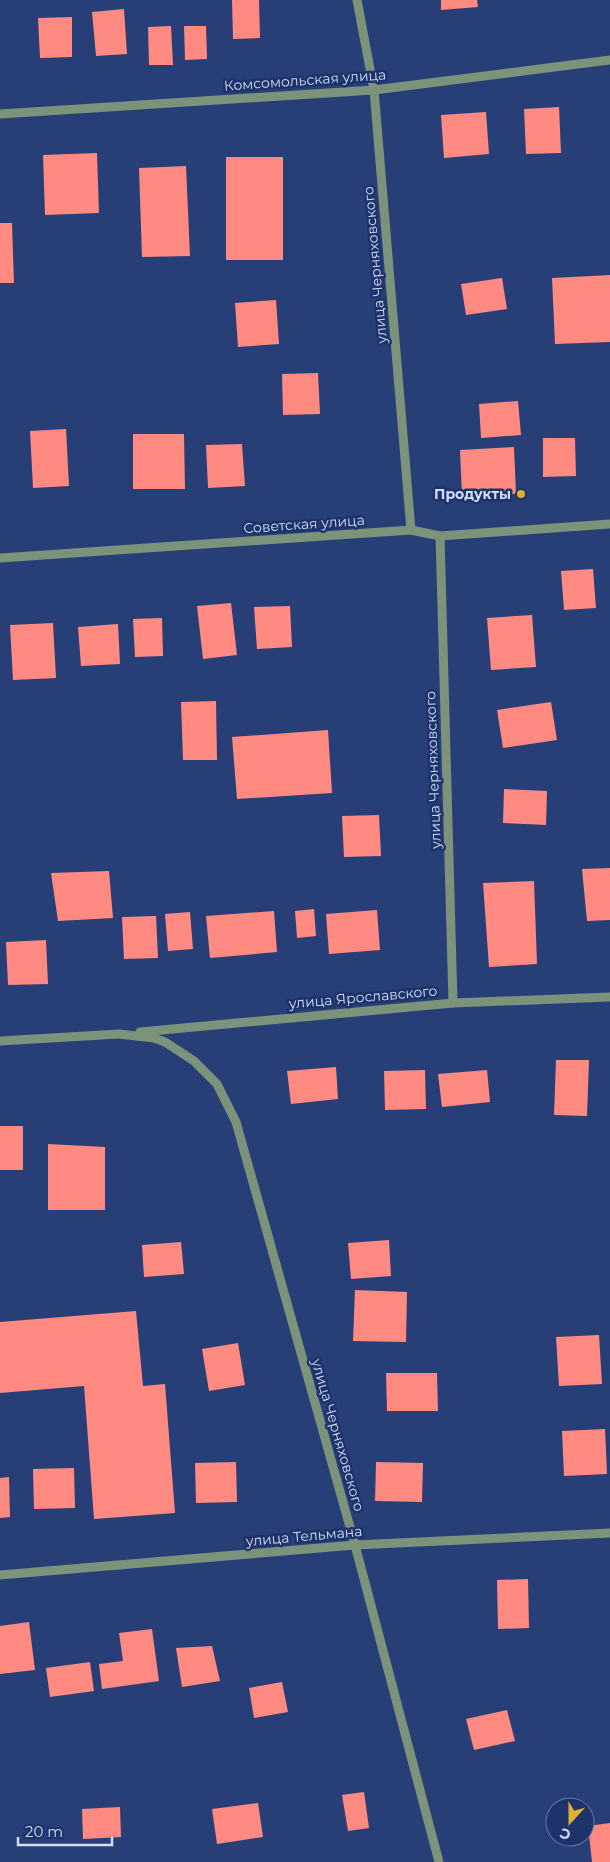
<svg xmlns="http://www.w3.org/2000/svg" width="610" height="1862" font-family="Montserrat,sans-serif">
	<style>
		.building { fill: #fe8a81 }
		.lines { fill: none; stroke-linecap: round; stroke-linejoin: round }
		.minor { stroke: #7b937b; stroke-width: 9 }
		.poi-dot { fill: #e1af34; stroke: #1e336a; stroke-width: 2 }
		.labels { text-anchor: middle; stroke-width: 5; stroke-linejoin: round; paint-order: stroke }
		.street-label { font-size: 14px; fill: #d3dffa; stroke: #1e336a }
		.poi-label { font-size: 14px; font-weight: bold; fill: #d3dffa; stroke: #1e336a; text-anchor: end }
	</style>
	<rect width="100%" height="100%" fill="#283e76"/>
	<g class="building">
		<polygon points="232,0 259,0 260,38 233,39"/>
		<polygon points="441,0 477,0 478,7 441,10"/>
		<polygon points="124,9 127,54 96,56 92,12"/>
		<polygon points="72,17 72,57 40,58 38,18"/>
		<polygon points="171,26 173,65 149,65 148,27"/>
		<polygon points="184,26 206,26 207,59 185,60"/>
		<polygon points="559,107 561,153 526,154 524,109"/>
		<polygon points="486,112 489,154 444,158 441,115"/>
		<polygon points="97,153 99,213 45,215 43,155"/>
		<rect x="226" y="157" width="57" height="103"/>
		<polygon points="186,166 190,256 142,257 139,168"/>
		<polygon points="0,223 12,223 14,283 0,283"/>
		<polygon points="610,275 610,342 555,344 552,278"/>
		<polygon points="502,278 507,309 466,315 461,284"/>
		<polygon points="276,300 279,344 238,347 235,303"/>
		<polygon points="318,373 320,414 283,415 282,374"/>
		<polygon points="518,401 521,435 481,438 479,404"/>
		<polygon points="66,429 69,486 33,488 30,431"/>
		<polygon points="133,434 184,434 185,489 133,489"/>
		<polygon points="543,438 575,438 576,476 543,477"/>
		<polygon points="242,444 245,486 208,488 206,445"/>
		<polygon points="514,447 516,494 462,496 460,450"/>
		<polygon points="593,569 596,608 564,610 561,571"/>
		<polygon points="231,603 237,655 203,659 197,606"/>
		<polygon points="290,606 292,647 257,649 254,607"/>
		<polygon points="532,615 536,667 491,670 487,618"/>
		<polygon points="162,618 163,656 135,657 133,619"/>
		<polygon points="53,623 56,678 13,680 10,625"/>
		<polygon points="118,624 120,664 81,666 78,627"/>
		<polygon points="216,701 217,760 183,760 181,702"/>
		<polygon points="551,702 557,740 503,748 497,710"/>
		<polygon points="328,730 332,793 237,799 232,737"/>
		<polygon points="504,789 547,791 546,825 503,823"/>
		<polygon points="379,815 381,856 344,857 342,816"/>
		<polygon points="610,868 610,920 587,921 582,869"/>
		<polygon points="109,871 113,918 58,921 51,873"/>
		<polygon points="534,881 537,964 489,967 483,883"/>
		<polygon points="314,909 316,936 297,938 295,911"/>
		<polygon points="377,910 380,950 329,954 326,914"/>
		<polygon points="274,911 277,952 210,958 206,916"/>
		<polygon points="190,912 193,949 168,951 165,914"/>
		<polygon points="156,916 158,958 124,959 122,917"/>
		<polygon points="46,940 48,984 8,985 6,942"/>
		<polygon points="556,1060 589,1060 587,1116 554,1115"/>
		<polygon points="336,1067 338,1099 291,1104 287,1071"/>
		<polygon points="425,1070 426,1109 385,1110 384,1071"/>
		<polygon points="487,1070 490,1102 442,1107 438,1074"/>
		<rect x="0" y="1126" width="23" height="44"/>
		<polygon points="48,1144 105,1147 105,1210 48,1210"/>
		<polygon points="389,1240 391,1276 351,1279 348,1243"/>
		<polygon points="181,1242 184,1274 144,1277 142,1245"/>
		<polygon points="355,1290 407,1292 406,1342 353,1341"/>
		<polygon points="136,1311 143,1386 165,1384 175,1513 94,1519 84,1386 0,1393 0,1322"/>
		<polygon points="599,1335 602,1384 559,1386 556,1337"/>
		<polygon points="238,1343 245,1385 209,1391 202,1349"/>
		<polygon points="386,1373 437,1373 438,1411 387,1411"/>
		<polygon points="605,1429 607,1474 564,1476 562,1431"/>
		<polygon points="236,1462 237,1502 196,1503 195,1463"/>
		<polygon points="376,1462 423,1463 422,1502 375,1501"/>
		<polygon points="74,1468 75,1508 34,1509 33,1469"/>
		<polygon points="9,1477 10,1517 0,1518 0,1478"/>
		<polygon points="528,1579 529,1628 498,1629 497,1580"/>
		<polygon points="29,1622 35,1670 0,1674 0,1626"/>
		<polygon points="152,1629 159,1681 102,1689 99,1664 123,1661 119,1633"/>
		<polygon points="212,1646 220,1681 182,1687 176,1648"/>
		<polygon points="90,1662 94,1691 50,1697 46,1668"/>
		<polygon points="282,1682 288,1712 254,1718 249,1688"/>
		<polygon points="507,1710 515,1741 474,1750 466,1719"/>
		<polygon points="364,1792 369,1828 348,1831 342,1795"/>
		<polygon points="258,1803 263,1837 217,1844 212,1809"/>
		<polygon points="120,1807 121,1837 83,1839 82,1809"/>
		<polygon points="610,1823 610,1862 592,1862 588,1826"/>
	</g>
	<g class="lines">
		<g class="minor">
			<polyline points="357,0 374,90 411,530"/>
			<polyline points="0,114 374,90 610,60"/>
			<polyline points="440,536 453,1003"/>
			<polyline points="0,558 411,530 440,536 610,524"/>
			<polyline points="140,1032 453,1003 610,997"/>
			<polyline points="0,1041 119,1034 154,1038 165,1042 194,1061 217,1084 236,1122 355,1545 439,1862"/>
			<polyline points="0,1575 355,1545 610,1533"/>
		</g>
	</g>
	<circle class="poi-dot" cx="521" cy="494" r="5"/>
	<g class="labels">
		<g class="street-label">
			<text transform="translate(305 80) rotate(-4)" y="5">Комсомольская улица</text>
			<text transform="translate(375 265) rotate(-95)" y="5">улица Черняховского</text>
			<text transform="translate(304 524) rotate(-4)" y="5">Советская улица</text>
			<text transform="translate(433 770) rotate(-92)" y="5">улица Черняховского</text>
			<text transform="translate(363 997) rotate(-5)" y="5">улица Ярославского</text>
			<text transform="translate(338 1435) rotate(74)" y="5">улица Черняховского</text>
			<text transform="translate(304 1536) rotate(-5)" y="5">улица Тельмана</text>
		</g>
		<g class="poi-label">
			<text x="511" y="499">Продукты</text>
		</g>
	</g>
	<g transform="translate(570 1822) rotate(201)"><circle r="24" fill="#1e336a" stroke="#6678a4"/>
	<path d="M0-4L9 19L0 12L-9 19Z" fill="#e1af34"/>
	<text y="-8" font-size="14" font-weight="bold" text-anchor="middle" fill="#d3dffa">С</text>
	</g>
	<path d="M18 1837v8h94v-8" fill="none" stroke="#d3dffa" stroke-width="2.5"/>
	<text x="25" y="1837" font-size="15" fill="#d3dffa" stroke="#1e336a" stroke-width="4" paint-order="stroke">20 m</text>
</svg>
